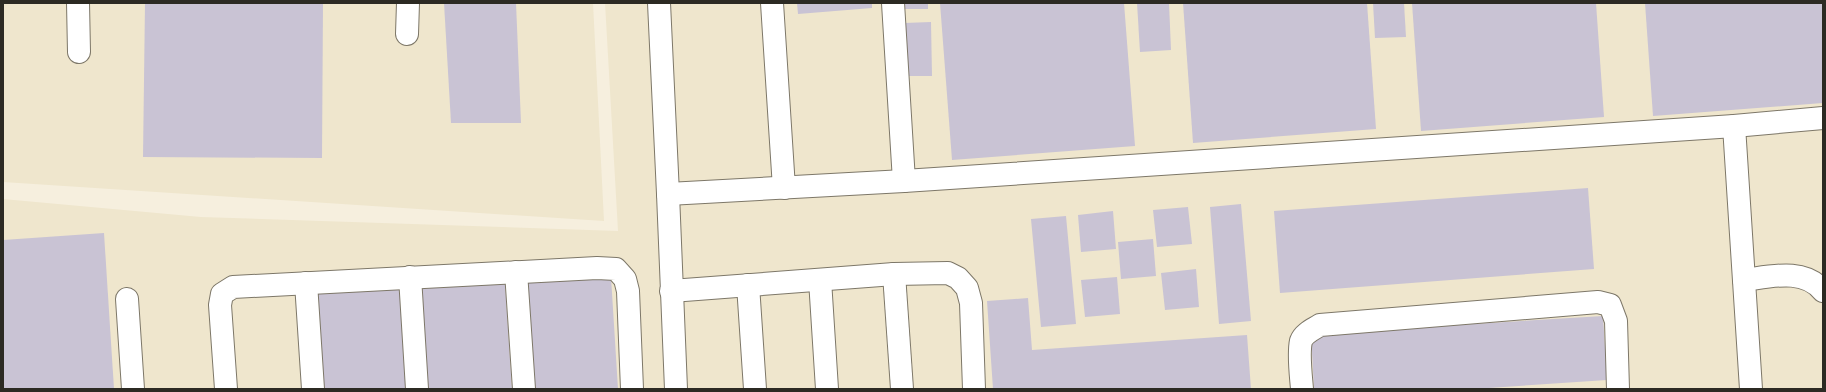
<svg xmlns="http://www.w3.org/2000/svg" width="1826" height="392" font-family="Roboto,sans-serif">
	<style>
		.built { fill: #efe6cd }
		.building { fill: #c9c3d4 }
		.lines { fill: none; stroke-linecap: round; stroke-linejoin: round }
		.minor-casing { stroke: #7d7768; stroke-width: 24 }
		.minor { stroke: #fff; stroke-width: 22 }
	</style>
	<rect width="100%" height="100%" fill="#f6efde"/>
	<g class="built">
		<polygon points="3,3 593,3 604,221 3,182"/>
		<polygon points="605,3 1823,3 1823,389 3,389 3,199 201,217 618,231"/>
	</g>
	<g class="building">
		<polygon points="145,3 323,3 322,158 143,157"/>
		<polygon points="444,3 516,3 521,123 451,123"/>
		<polygon points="797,3 872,3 872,8 798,14"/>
		<rect x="900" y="3" width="28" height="6"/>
		<polygon points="940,3 1124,3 1135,146 952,160"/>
		<polygon points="1137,3 1169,3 1171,50 1140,52"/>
		<polygon points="1183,3 1367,3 1376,129 1193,143"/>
		<polygon points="1373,3 1404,3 1406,37 1375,38"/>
		<polygon points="1412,3 1596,3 1604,117 1421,131"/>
		<polygon points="1645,3 1823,3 1823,103 1653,116"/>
		<polygon points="931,22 932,76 904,76 904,23"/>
		<polygon points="1588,188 1594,269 1280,293 1274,211"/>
		<polygon points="1241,204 1251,321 1219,324 1210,207"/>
		<polygon points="1188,207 1192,244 1157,247 1153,210"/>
		<polygon points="1113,211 1116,249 1081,252 1078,215"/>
		<polygon points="1066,216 1076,324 1041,327 1031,219"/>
		<polygon points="104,233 114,389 3,389 3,240"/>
		<polygon points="1153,239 1156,276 1121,279 1118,242"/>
		<polygon points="1196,269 1199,307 1165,310 1161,273"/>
		<polygon points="611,277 618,389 531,389 524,283"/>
		<polygon points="1117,277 1120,314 1085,317 1081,280"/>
		<polygon points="505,283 512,389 424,389 418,289"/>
		<polygon points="402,288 409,389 321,389 315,294"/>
		<polygon points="1028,298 1032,350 1247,335 1251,389 993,389 987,301"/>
		<polygon points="1603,316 1607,380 1474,389 1314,389 1311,334"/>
	</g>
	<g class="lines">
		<g class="minor-casing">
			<g id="minor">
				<polyline points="78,3 79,52"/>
				<polyline points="659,3 668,194 676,389"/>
				<polyline points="772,3 784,188"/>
				<polyline points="893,3 904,181"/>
				<polyline points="407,34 408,3"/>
				<polyline points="1734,126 1751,389"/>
				<polyline points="668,194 904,181 1734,126 1823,118"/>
				<polyline points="516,272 524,389"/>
				<polyline points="894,274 902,389"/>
				<polyline points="410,277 417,389"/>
				<polyline points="820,280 827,389"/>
				<path d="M 1744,280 C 1769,277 1804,267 1823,291"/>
				<polyline points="306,283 313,389"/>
				<polyline points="748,285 755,389"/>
				<polyline points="671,291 894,274 948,273 958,278 967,288 971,303 974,389"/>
				<polyline points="127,299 133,389"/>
				<polyline points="226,389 220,305 222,294 233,287 597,268 616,269 625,279 628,291 632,389"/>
				<path d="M 1302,389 C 1301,376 1298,354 1301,341 C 1304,333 1314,329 1320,325 L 1598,302 L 1610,305 L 1616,321 L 1618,389"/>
			</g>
		</g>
		<use href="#minor" class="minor"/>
	</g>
	<rect width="1826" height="392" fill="none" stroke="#2c2a23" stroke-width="8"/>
</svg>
